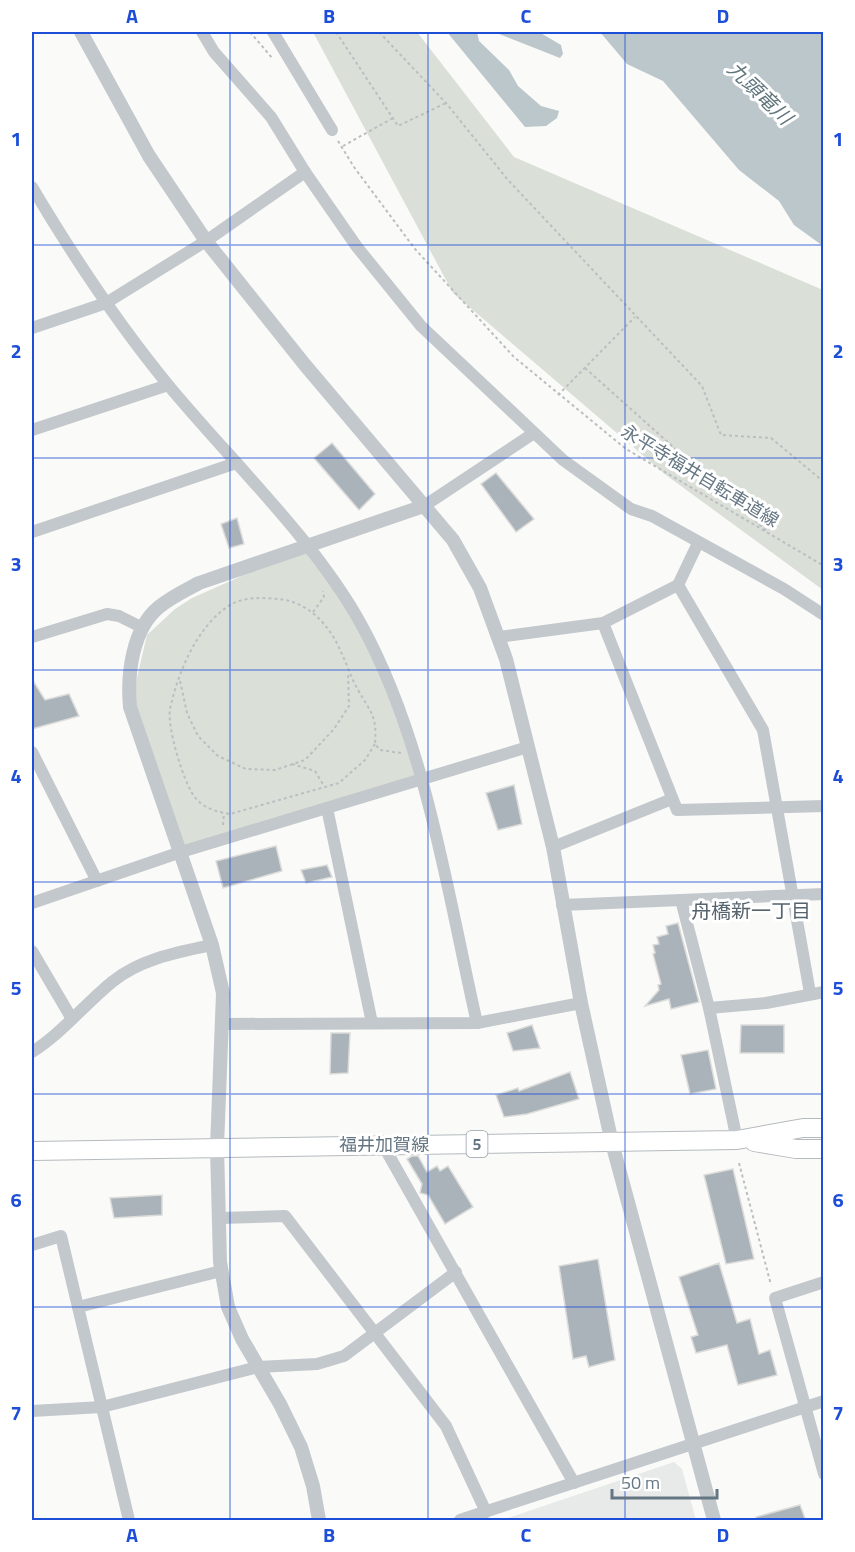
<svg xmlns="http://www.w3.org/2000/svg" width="855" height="1552" font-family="'Titillium Web','Noto Sans JP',sans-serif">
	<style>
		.built { fill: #e8e9e9 }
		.green { fill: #dadfd7 }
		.water { fill: #bbc7cb }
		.building { fill: #aab3b9; stroke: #dcdcda; stroke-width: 1.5 }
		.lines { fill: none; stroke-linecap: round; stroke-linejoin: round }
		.primary-casing { stroke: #b5babe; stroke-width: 20 }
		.path { stroke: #bbbfc2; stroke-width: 2; stroke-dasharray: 3 3; stroke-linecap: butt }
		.minor { stroke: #c3c8cc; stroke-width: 12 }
		.tertiary { stroke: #c3c8cc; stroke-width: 14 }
		.primary { stroke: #fff; stroke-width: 18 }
		.grid { fill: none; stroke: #1d4ed8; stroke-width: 1.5; stroke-opacity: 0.55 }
		.labels { text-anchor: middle; stroke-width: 6; stroke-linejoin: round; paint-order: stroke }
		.shield { fill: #fff; stroke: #939fa8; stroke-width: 1.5 }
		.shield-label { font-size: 16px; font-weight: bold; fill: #657683 }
		.street-label { font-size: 18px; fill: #657683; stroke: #fff }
		.water-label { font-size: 20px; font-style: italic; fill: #60757c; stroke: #fff }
		.neighbourhood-label { font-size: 20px; fill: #57646e; stroke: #fff }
		.neatline { fill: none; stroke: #1d4ed8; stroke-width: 2 }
		.grid-label { font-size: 20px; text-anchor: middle; font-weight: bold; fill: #1d4ed8 }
	</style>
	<rect width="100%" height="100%" fill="#fafaf8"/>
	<polygon class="built" points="674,1462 682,1469 696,1520 502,1520"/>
	<g class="green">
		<polygon points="313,32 417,32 514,157 823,290 823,590 666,475 453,293"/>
		<polygon points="308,547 359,622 421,779 185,851 130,707 147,635 175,609 192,598"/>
	</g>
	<g class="water">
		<polygon points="447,32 477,32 479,41 509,70 518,86 541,106 559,111 557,118 546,126 525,127"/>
		<polygon points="494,32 539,32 561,45 563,54 560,58"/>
		<polygon points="600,32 823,32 823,246 794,225 779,201 739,170 663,81 627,64"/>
	</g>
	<g class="building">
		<polygon points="332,443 375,494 359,510 314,458"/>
		<polygon points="496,473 534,519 516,532 481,484"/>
		<polygon points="237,518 244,544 229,548 221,524"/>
		<polygon points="32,679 45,700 69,694 79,716 32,729"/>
		<polygon points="514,785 522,824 498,830 486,793"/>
		<polygon points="276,846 282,871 223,888 216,861"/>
		<polygon points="327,865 332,877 306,883 301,870"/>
		<polygon points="678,923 699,1002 671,1009 669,999 645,1006 659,990 658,985 661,984 653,954 655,953 653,945 659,944 657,937 668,934 666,926"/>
		<polygon points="532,1025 540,1048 513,1051 507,1033"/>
		<polygon points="741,1025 784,1025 784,1053 740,1053"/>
		<polygon points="331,1033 350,1033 348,1073 330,1074"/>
		<polygon points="708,1050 716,1089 690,1094 681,1055"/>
		<polygon points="570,1072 579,1099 527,1114 504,1117 496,1095 518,1088 519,1091"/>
		<polygon points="412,1156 418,1156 427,1172 437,1166 440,1171 448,1166 473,1207 445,1224 428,1195 420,1193 422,1184 407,1159"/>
		<polygon points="733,1169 754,1259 726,1264 704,1175"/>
		<polygon points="162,1195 162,1215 114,1218 110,1198"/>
		<polygon points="598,1259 615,1360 589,1367 586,1356 573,1359 559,1266"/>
		<polygon points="719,1263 737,1323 750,1319 759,1354 770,1350 777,1375 738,1385 727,1345 696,1353 691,1337 698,1335 679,1277"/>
		<polygon points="800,1505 806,1521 756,1521 756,1517"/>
	</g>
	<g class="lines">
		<g class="primary-casing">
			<g id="primary">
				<polyline points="754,1142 796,1149 824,1149"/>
				<polyline points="32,1151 737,1140 803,1128 824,1128"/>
			</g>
		</g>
		<g class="path">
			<polyline points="250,32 273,59"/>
			<polyline points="336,32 398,126 446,103"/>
			<polyline points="379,32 446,103 508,180 702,386 721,435 771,438 824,482"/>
			<polyline points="338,141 354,167 415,249 514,357 626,449 824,566"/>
			<polyline points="343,146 393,118"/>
			<polyline points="585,368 768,532"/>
			<polyline points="558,395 635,317"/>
			<polyline points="313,612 324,597 323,591"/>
			<polyline points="180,681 187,713 198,736 218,756 246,769 275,770 305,760 334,729 349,706 348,672"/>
			<path d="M 375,744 L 365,760 L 339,783 L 230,814 C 217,812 202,808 194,796 C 183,781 167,727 170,709 C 178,672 197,626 230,605 C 245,596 263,598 279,599 C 309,602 330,626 341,652 C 347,664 351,678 358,690 C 371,713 377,715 375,744 L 380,750 L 401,753"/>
			<polyline points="292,764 315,771 324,786"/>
			<polyline points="223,825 224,813"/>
			<polyline points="739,1163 771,1285"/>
		</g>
		<g class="minor">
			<polyline points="202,32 214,52 271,117 305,172 357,247 421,326 563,460 631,509 652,516 784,589 824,615"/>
			<polyline points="273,32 332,130"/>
			<path d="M 32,187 C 73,256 118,324 169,386 C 231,461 314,539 361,624 C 426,742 447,891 477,1023"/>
			<polyline points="32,328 106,303 206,241 305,172"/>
			<polyline points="32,430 168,385"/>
			<polyline points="424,506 534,433"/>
			<polyline points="32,532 236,463"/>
			<polyline points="678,585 763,730 810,993"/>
			<polyline points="603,623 677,810 824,806"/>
			<polyline points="32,637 107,614 119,616 143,628"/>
			<polyline points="499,637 603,623 678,585 698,543"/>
			<polyline points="32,752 97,881"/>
			<polyline points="327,808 372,1023"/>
			<polyline points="553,847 672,799"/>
			<polyline points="681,900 709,1008 737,1140"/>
			<polyline points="32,903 181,852 528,747"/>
			<polyline points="562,905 824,894"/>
			<polyline points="32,951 72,1019"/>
			<polyline points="709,1008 766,1003 824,992"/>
			<polyline points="224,1024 477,1023 581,1003"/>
			<path d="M 32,1052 C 62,1033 85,1004 112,982 C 140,959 178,952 212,945"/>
			<polyline points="383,1145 574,1483"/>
			<polyline points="219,1218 285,1216 446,1426 486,1512"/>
			<polyline points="32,1245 61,1236 129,1520"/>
			<polyline points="824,1282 775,1298 824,1474"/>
			<polyline points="78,1307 221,1271"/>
			<polyline points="32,1411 102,1407 258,1367 317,1364 344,1356 456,1272"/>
			<polyline points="460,1520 824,1401"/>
		</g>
		<g class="tertiary">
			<polyline points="81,32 149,156 206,241 305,365 453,540 480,588 506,659 553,847 581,1003 612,1143 714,1520"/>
			<path d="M 319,1520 L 313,1486 L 301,1447 L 280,1404 L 242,1339 L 228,1307 L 220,1262 L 217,1147 L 223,993 L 212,945 L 130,707 C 127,675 132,629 159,607 C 171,597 186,590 199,583 L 424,506"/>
		</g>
		<use href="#primary" class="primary"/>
	</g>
	<path class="grid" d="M 230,32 L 230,1520M 428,32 L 428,1520M 625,32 L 625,1520M 32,245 L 824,245M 32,458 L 824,458M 32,670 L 824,670M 32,882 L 824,882M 32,1094 L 824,1094M 32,1307 L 824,1307"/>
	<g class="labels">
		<rect class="shield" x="466.5" y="1131" width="21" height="26" rx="4.5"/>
		<g class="shield-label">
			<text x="477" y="1150">5</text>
		</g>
		<g class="street-label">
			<text transform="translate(700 476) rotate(31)" y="6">永平寺福井自転車道線</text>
			<text x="384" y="1151">福井加賀線</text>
		</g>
		<g class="water-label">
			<text transform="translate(760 93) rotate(44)" y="7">九頭竜川</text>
		</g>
		<g class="neighbourhood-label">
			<text x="751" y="918">舟橋新一丁目</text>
		</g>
	</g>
	<rect width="855" height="1552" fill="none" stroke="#ffffff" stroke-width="66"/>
	<path d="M612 1489v9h105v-9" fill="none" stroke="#657683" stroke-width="3"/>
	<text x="621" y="1489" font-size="18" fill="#657683" stroke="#ffffff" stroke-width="4.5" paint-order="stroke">50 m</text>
	<rect x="33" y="33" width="789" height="1486" class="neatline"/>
	<g class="grid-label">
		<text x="132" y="23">A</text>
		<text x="329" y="23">B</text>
		<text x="526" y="23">C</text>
		<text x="723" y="23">D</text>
		<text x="16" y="146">1</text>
		<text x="838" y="146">1</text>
		<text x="16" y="358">2</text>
		<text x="838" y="358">2</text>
		<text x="16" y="571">3</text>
		<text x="838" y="571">3</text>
		<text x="16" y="783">4</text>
		<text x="838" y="783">4</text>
		<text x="16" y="995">5</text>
		<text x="838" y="995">5</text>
		<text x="16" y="1207">6</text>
		<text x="838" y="1207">6</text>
		<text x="16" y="1420">7</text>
		<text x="838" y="1420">7</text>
		<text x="132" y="1542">A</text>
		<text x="329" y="1542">B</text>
		<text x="526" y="1542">C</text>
		<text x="723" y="1542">D</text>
	</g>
</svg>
